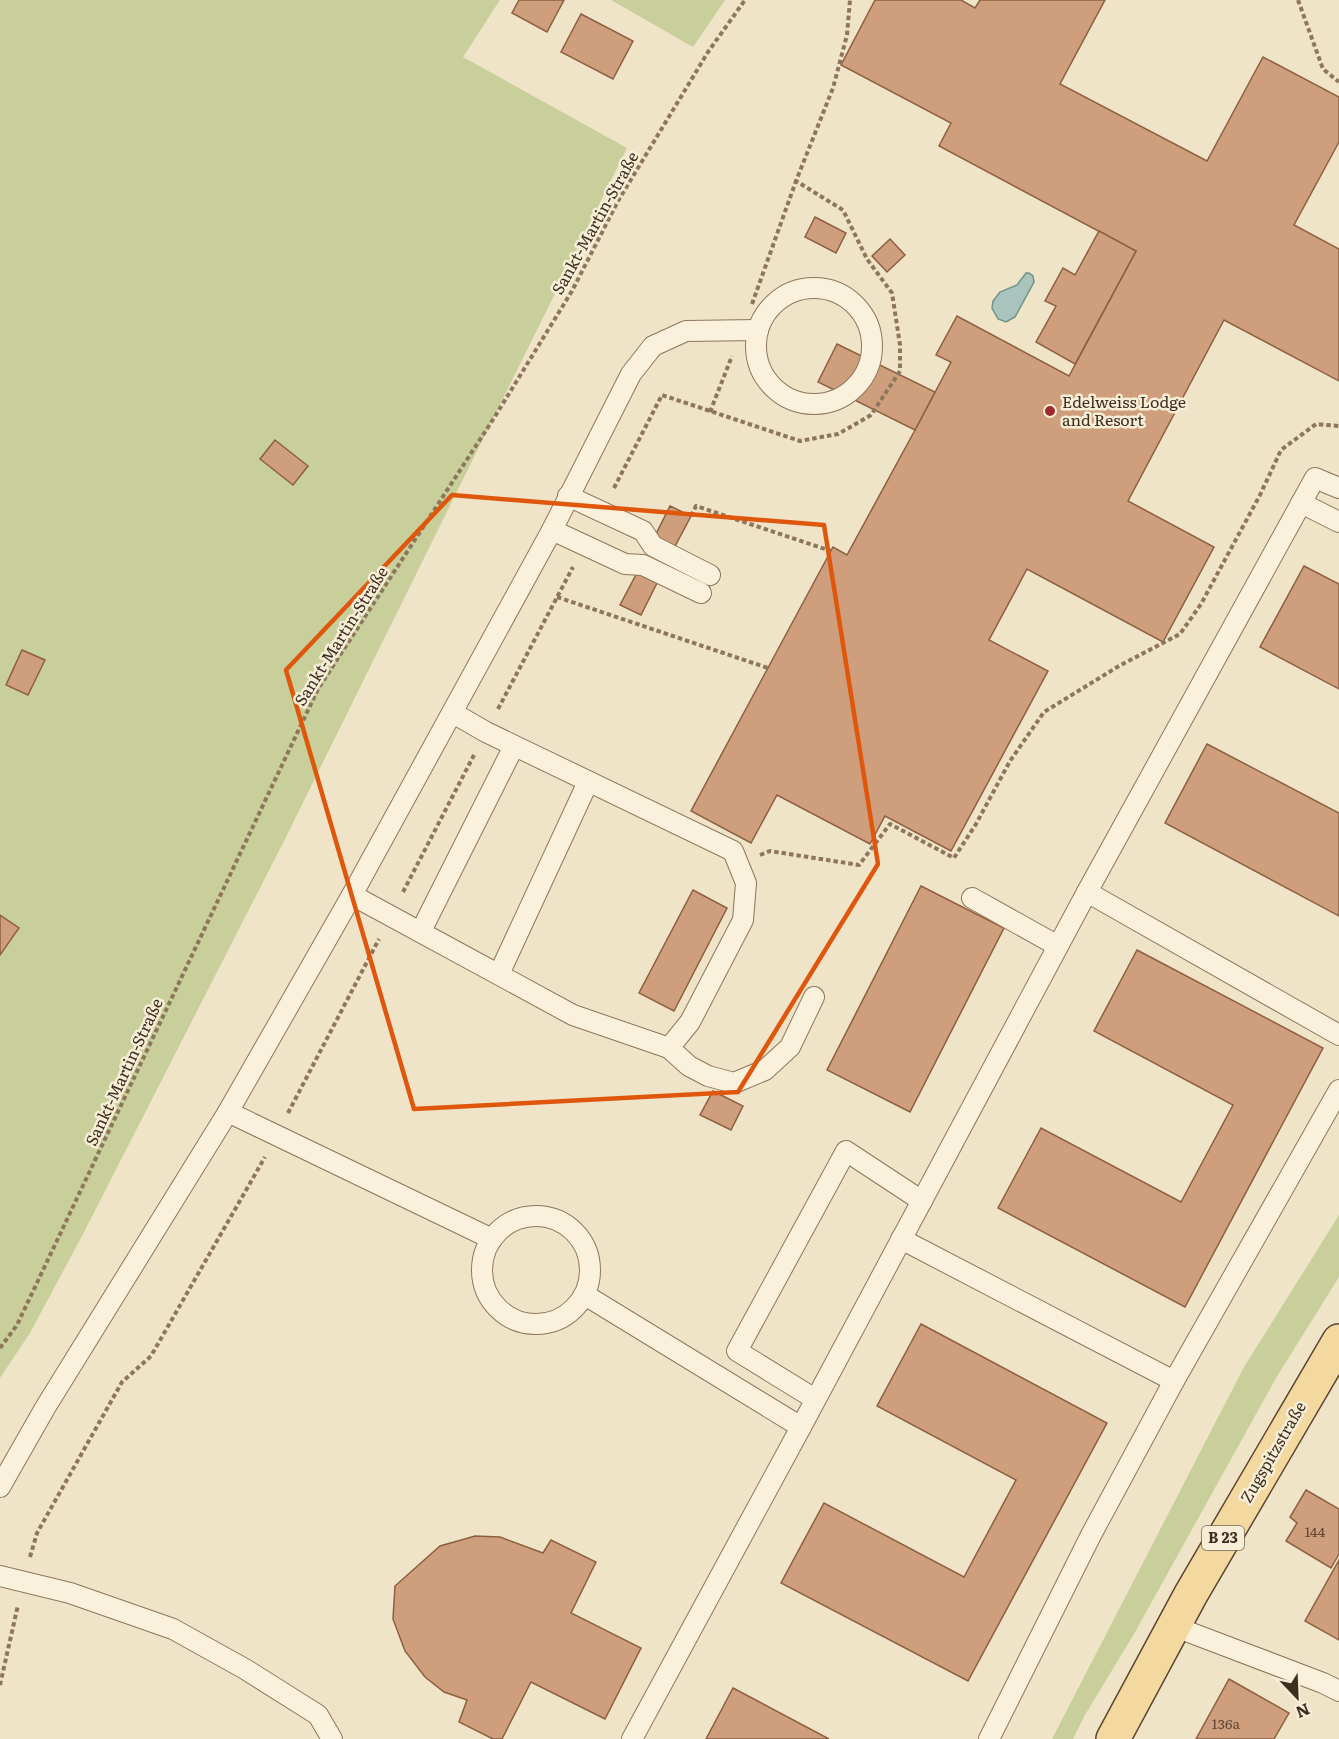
<svg xmlns="http://www.w3.org/2000/svg" width="1339" height="1739" font-family="Literata,serif">
	<style>
		.green { fill: #c9cf9b }
		.water { fill: #a9c4bc; stroke: #6f938a; stroke-width: 1.5 }
		.building { fill: #cf9f7d; stroke: #8d5f41; stroke-width: 1.5 }
		.lines { fill: none; stroke-linecap: round; stroke-linejoin: round }
		.service-casing { stroke: #8d765c; stroke-width: 22 }
		.primary-casing { stroke: #5b4430; stroke-width: 36 }
		.path { stroke: #8d765c; stroke-width: 4; stroke-dasharray: 4.5 3; stroke-linecap: butt }
		.service { stroke: #faf1dc; stroke-width: 20 }
		.primary { stroke: #f3d9a0; stroke-width: 33 }
		.marked { fill: none; stroke: #df570d; stroke-width: 4.5; stroke-linejoin: round }
		.poi-dot { fill: #9e2a2b; stroke: #f7eed8; stroke-width: 2 }
		.labels { text-anchor: middle; stroke-width: 5; stroke-linejoin: round; paint-order: stroke }
		.number-label { font-size: 14px; fill: #624a37 }
		.shield { fill: #f7eed8; stroke: #756857; stroke-width: 1.5 }
		.shield-label { font-size: 15px; font-weight: bold; fill: #3d2e20 }
		.street-label { font-size: 16px; fill: #3d2e20; stroke: #f7eed8 }
		.poi-label { font-size: 16px; fill: #3d2e20; stroke: #f7eed8; text-anchor: start }
	</style>
	<rect width="100%" height="100%" fill="#f0e4c8"/>
	<g class="green">
		<polygon points="0,0 500,0 463,57 627,148 283,843 82,1236 30,1333 0,1378"/>
		<polygon points="611,0 725,0 693,47"/>
		<polygon points="1339,1215 1339,1277 1276,1378 1134,1634 1085,1715 1073,1739 1052,1739 1244,1367"/>
	</g>
	<polygon class="water" points="1026,273 1029,273 1033,276 1034,282 1015,317 1006,322 998,319 992,308 993,301 1000,292 1017,285"/>
	<g class="building">
		<polygon points="519,0 564,0 547,32 512,13"/>
		<polygon points="875,0 961,0 975,8 980,0 1105,0 1060,84 1207,161 1263,57 1339,97 1339,142 1294,225 1339,249 1339,381 1224,320 1128,501 1214,547 1163,642 1027,569 989,640 1048,671 951,851 885,816 870,844 777,795 751,843 691,811 833,547 847,555 915,430 951,362 936,355 957,316 1069,376 1136,251 939,146 951,123 841,65"/>
		<polygon points="581,14 633,41 613,79 561,52"/>
		<polygon points="815,217 846,233 836,253 805,237"/>
		<polygon points="1099,231 1136,251 1075,364 1036,342 1056,306 1045,301 1063,268 1075,275"/>
		<polygon points="890,239 905,255 887,272 872,256"/>
		<polygon points="837,344 935,392 915,430 818,382"/>
		<polygon points="275,440 308,466 293,485 260,459"/>
		<polygon points="670,506 691,516 672,552 652,542"/>
		<polygon points="1304,566 1339,584 1339,689 1260,647"/>
		<polygon points="639,569 659,579 641,615 620,605"/>
		<polygon points="22,650 45,660 28,695 6,685"/>
		<polygon points="1207,744 1339,813 1339,916 1165,823"/>
		<polygon points="921,886 1004,928 910,1112 827,1070"/>
		<polygon points="693,890 727,908 674,1011 639,993"/>
		<polygon points="0,915 19,928 0,955"/>
		<polygon points="1137,950 1323,1048 1185,1307 998,1208 1041,1128 1181,1202 1233,1105 1094,1031"/>
		<polygon points="713,1091 743,1106 731,1130 700,1115"/>
		<polygon points="921,1324 1107,1423 968,1681 781,1583 824,1503 964,1577 1016,1480 877,1406"/>
		<polygon points="1306,1490 1339,1509 1339,1554 1331,1568 1286,1541 1297,1523 1290,1517"/>
		<polygon points="475,1536 500,1537 543,1553 551,1540 596,1562 571,1613 641,1648 605,1719 531,1682 502,1739 493,1739 459,1722 467,1700 444,1692 425,1677 405,1651 393,1619 395,1586 440,1546"/>
		<polygon points="1339,1560 1339,1640 1305,1621"/>
		<polygon points="1229,1679 1289,1713 1274,1739 1196,1739"/>
		<polygon points="733,1688 829,1739 706,1739"/>
	</g>
	<g class="lines">
		<g class="service-casing">
			<g id="service">
				<circle cx="814" cy="346" r="58"/>
				<polyline points="568,496 643,531 653,546 710,575"/>
				<polyline points="1301,503 1339,522"/>
				<polyline points="552,530 625,564 643,565 701,593"/>
				<polyline points="1087,892 1339,1035"/>
				<polyline points="352,895 573,1015 669,1048 690,1022 743,920 746,883 733,851 486,732 453,713"/>
				<polyline points="972,898 1058,946"/>
				<polyline points="421,931 514,746"/>
				<polyline points="499,974 588,782"/>
				<polyline points="669,1048 689,1066 708,1076 734,1083 765,1070 790,1047 814,997"/>
				<polyline points="228,1112 492,1239"/>
				<circle cx="536" cy="1270" r="54"/>
				<polyline points="901,1239 1174,1381"/>
				<polyline points="585,1295 801,1427"/>
				<polyline points="815,1399 737,1351 846,1151 922,1201"/>
				<polyline points="0,1487 45,1408 228,1112 352,895 552,530 631,374 653,346 686,331 758,330"/>
				<polyline points="0,1576 70,1593 173,1629 245,1669 318,1715 332,1739"/>
				<polyline points="1173,1626 1323,1683 1339,1691"/>
				<polyline points="632,1739 801,1427 1087,892 1315,478 1339,488"/>
				<polyline points="989,1739 1091,1535 1174,1381 1339,1090"/>
			</g>
		</g>
		<g class="primary-casing">
			<polyline id="primary" points="1113,1739 1191,1594 1339,1341"/>
		</g>
		<g class="path">
			<polyline points="1298,0 1323,69 1339,82"/>
			<polyline points="752,304 796,181"/>
			<polyline points="710,412 732,356"/>
			<polyline points="614,488 662,395 800,441 838,434 871,415 900,371 900,345 892,293 867,259 843,210 796,181 833,88 847,35 850,0"/>
			<polyline points="691,516 696,506 831,551"/>
			<polyline points="557,597 768,668"/>
			<polyline points="498,709 573,567"/>
			<polyline points="760,855 770,851 859,865 890,824 954,858 976,824 1010,761 1044,712 1119,666 1180,634 1201,604 1260,495 1281,450 1316,424 1339,426"/>
			<polyline points="403,892 474,755"/>
			<polyline points="288,1113 379,939"/>
			<polyline points="0,1348 17,1325 318,689 494,418 572,291 618,201 708,52 745,0"/>
			<polyline points="30,1557 37,1533 122,1382 151,1356 265,1157"/>
			<polyline points="0,1685 18,1605"/>
		</g>
		<use href="#service" class="service"/>
		<use href="#primary" class="primary"/>
	</g>
	<path class="marked" d="M 452,495 L 824,525 L 878,864 L 738,1092 L 414,1109 L 286,670 Z"/>
	<circle class="poi-dot" cx="1050" cy="411" r="6"/>
	<g class="labels">
		<g class="number-label">
			<text x="1315" y="1537">144</text>
			<text x="1226" y="1729">136a</text>
		</g>
		<rect class="shield" x="1202" y="1526" width="42" height="24" rx="4.5"/>
		<g class="shield-label">
			<text x="1223" y="1543">B 23</text>
		</g>
		<g class="street-label">
			<text transform="translate(595 223) rotate(-61)" y="6">Sankt-Martin-Straße</text>
			<text transform="translate(341 636) rotate(-58)" y="6">Sankt-Martin-Straße</text>
			<text transform="translate(124 1072) rotate(-65)" y="6">Sankt-Martin-Straße</text>
			<text transform="translate(1273 1452) rotate(-60)" y="6">Zugspitzstraße</text>
		</g>
		<g class="poi-label">
			<text x="1062" y="408">Edelweiss Lodge<tspan x="1062" dy="18">and Resort</tspan></text>
		</g>
	</g>
	<g transform="translate(1297 1697) rotate(157)" stroke="#f7eed8" stroke-width="4.5" paint-order="stroke">
	<path d="M0-4.5L10 22L0 15L-10 22Z" fill="#3d2e20"/>
	<text y="-9" font-size="16" font-weight="bold" text-anchor="middle" fill="#3d2e20">N</text>
	</g>
</svg>
